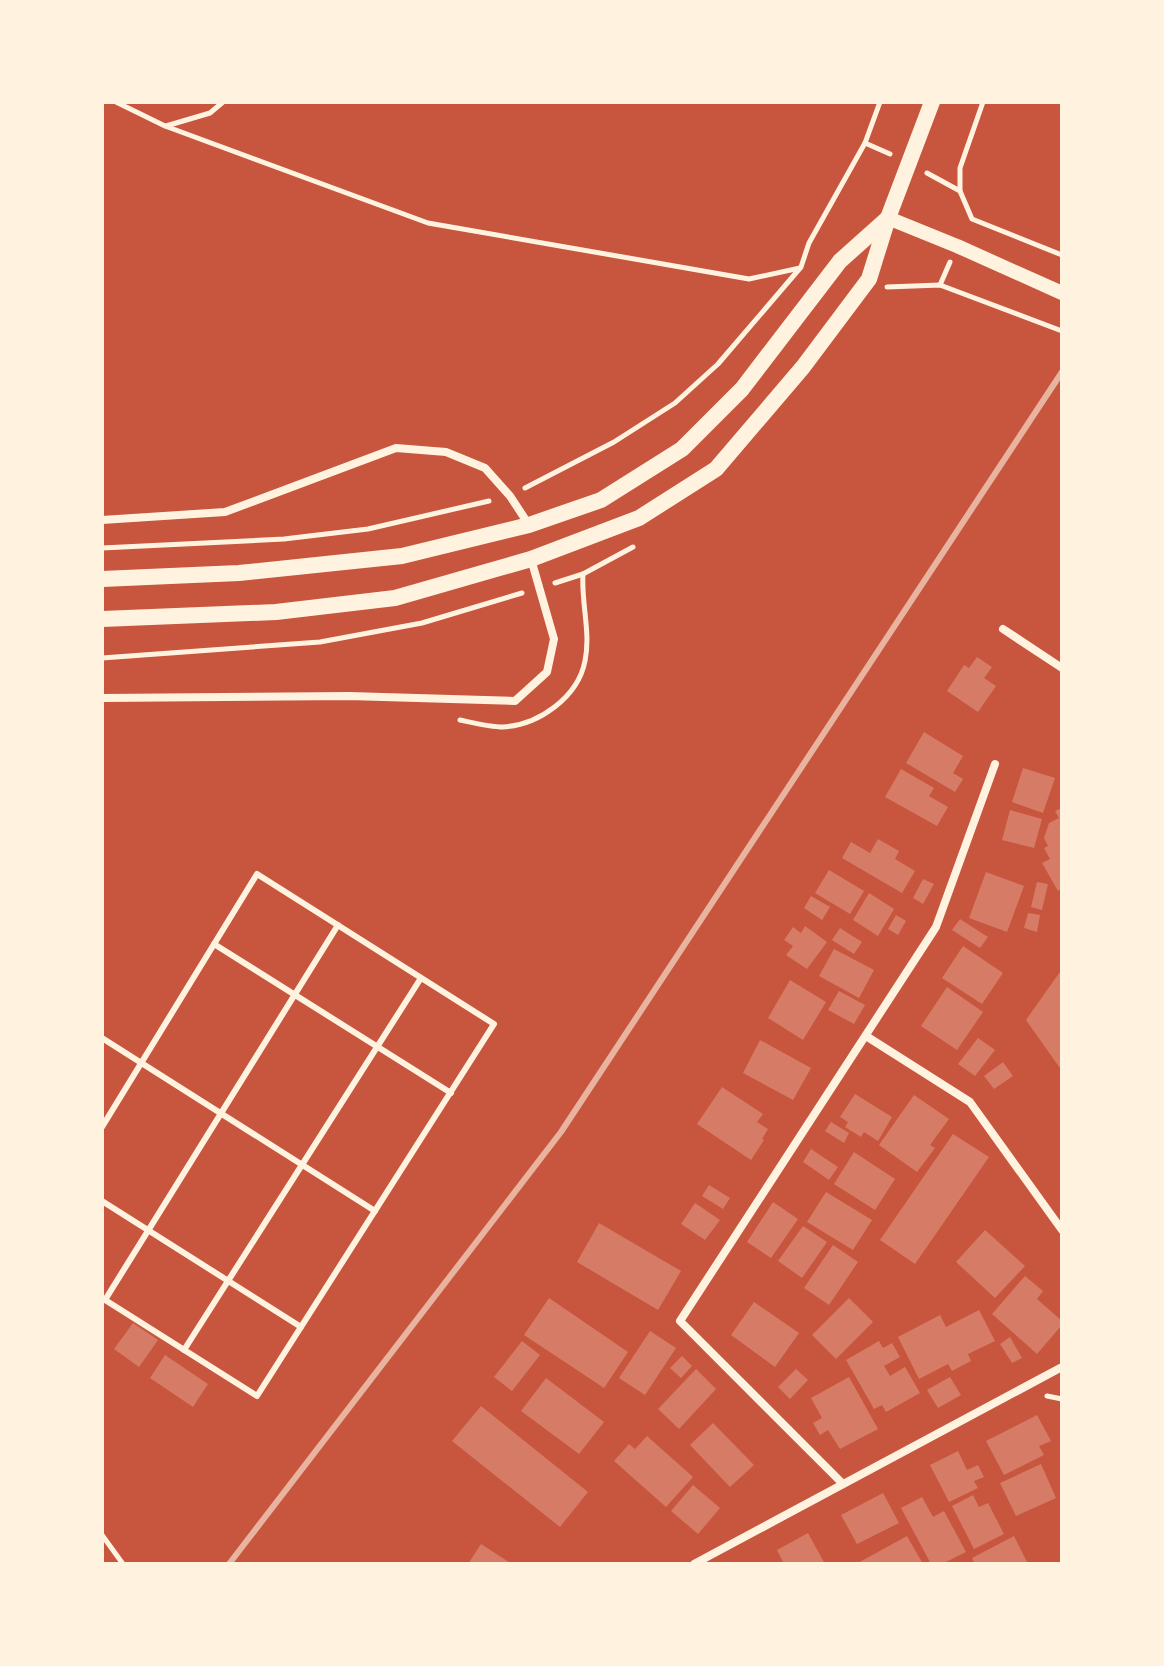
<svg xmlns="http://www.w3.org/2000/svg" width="1164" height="1666" font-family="'Asap Condensed',sans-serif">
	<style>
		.building { fill: #d67c66 }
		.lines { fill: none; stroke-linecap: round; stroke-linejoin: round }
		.path { stroke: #fff3e0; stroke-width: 5 }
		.service { stroke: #fff3e0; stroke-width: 6 }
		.minor { stroke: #fff3e0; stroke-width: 8 }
		.tertiary { stroke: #fff3e0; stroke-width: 14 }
		.secondary { stroke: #fff3e0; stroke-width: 16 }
		.rail { stroke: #e9b49f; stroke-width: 6 }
	</style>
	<rect width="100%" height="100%" fill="#c8553d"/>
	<g class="building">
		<polygon points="977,657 992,667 984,678 996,686 978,712 947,691 964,665 969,668"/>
		<polygon points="924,732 963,756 953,773 963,779 955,792 906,763"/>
		<polygon points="1023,768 1055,778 1043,813 1012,802"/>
		<polygon points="901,769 934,788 929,796 948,807 937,826 885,797"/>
		<polygon points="1062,808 1062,888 1058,891 1042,863 1050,859 1044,848 1048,846 1044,838 1049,823 1059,818 1055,811"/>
		<polygon points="1010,810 1042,819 1034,848 1002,840"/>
		<polygon points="878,839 899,851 895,859 915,871 902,893 842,858 851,842 870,853"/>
		<polygon points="829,870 864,891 850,914 815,893"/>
		<polygon points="986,872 1024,886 1007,932 969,918"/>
		<polygon points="923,879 934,884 923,904 913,898"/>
		<polygon points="1037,882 1048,884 1042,910 1031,907"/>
		<polygon points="869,893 894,909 878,936 853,920"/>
		<polygon points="811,896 830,907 822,920 804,908"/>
		<polygon points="1028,913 1040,915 1037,932 1024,928"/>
		<polygon points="896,915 906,921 898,935 888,929"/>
		<polygon points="960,919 988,937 980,948 952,930"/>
		<polygon points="805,926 827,942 807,969 786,955 793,946 784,940 793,927 801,933"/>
		<polygon points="840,928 862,942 854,954 832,940"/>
		<polygon points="963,946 1003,973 982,1004 942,978"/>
		<polygon points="834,949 874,970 859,998 819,976"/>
		<polygon points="1062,969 1062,1071 1026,1020"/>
		<polygon points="790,980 826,1002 803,1040 768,1018"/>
		<polygon points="947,987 983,1012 957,1050 921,1026"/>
		<polygon points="839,991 865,1005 854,1024 828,1010"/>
		<polygon points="978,1038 995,1050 975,1076 958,1064"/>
		<polygon points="760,1040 811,1068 793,1100 743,1073"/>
		<polygon points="1003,1062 1013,1076 994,1089 984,1076"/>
		<polygon points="722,1087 763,1114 757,1122 768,1129 762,1139 764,1140 751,1160 697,1124"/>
		<polygon points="855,1094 892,1117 878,1141 864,1132 861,1137 845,1127 848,1122 840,1117"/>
		<polygon points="914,1095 949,1119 930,1145 935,1148 917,1172 879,1145"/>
		<polygon points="831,1122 849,1133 844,1143 825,1131"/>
		<polygon points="953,1134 989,1157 915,1264 880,1240"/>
		<polygon points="811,1149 838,1167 829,1180 803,1162"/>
		<polygon points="854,1152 895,1179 875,1210 834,1184"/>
		<polygon points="709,1185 730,1198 723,1209 702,1196"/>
		<polygon points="826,1192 872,1220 853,1250 807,1222"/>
		<polygon points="773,1202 798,1219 771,1258 747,1242"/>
		<polygon points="695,1203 720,1220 705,1240 681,1224"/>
		<polygon points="599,1223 681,1271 658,1310 577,1262"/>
		<polygon points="803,1226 827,1242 802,1278 778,1261"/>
		<polygon points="985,1230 1025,1266 995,1298 956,1262"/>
		<polygon points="833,1245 858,1262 829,1305 804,1288"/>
		<polygon points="1025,1276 1043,1291 1037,1299 1062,1321 1062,1325 1037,1354 992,1314"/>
		<polygon points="549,1298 628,1352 604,1388 524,1335"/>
		<polygon points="849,1298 873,1322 836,1359 812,1335"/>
		<polygon points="754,1302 799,1333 775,1367 731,1335"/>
		<polygon points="979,1310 995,1341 968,1354 971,1361 952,1371 948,1364 919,1379 898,1337 940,1315 946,1327"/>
		<polygon points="133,1323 158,1340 139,1367 114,1349"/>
		<polygon points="650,1331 676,1348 645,1395 619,1378"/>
		<polygon points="1010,1337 1022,1358 1012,1363 1000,1344"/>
		<polygon points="522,1341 540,1355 512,1391 494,1377"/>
		<polygon points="879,1341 883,1348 892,1343 900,1357 884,1366 890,1376 905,1367 920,1393 886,1412 882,1405 874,1409 846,1360"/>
		<polygon points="165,1355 208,1384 193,1407 150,1378"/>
		<polygon points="682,1356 692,1366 681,1378 670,1368"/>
		<polygon points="696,1369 716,1389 679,1429 658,1409"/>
		<polygon points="796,1369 808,1380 790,1399 778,1387"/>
		<polygon points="849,1377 878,1429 840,1449 828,1430 820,1435 813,1423 822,1418 811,1398"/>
		<polygon points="950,1377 961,1395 938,1408 927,1390"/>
		<polygon points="546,1378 604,1422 579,1454 521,1411"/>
		<polygon points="481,1406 588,1492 560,1527 452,1441"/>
		<polygon points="1037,1415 1051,1441 1039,1446 1044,1455 1004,1475 986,1441"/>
		<polygon points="713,1423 754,1465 730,1487 690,1445"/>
		<polygon points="647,1436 693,1477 666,1507 614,1461 629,1444 635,1449"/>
		<polygon points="958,1451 967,1470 978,1465 984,1477 974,1481 978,1488 949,1502 930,1465"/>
		<polygon points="1041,1464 1056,1498 1016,1516 1000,1483"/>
		<polygon points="693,1485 720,1508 698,1534 671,1511"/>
		<polygon points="883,1493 899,1523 857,1544 841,1515"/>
		<polygon points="973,1495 979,1507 988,1503 1004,1534 974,1549 952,1506"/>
		<polygon points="922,1497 933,1517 944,1511 966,1552 942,1564 931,1564 901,1508"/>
		<polygon points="808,1533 825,1564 784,1564 777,1550"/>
		<polygon points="907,1536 923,1564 856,1564"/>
		<polygon points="1014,1536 1028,1564 975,1564 972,1558"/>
		<polygon points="481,1544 512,1564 468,1564"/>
	</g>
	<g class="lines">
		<g class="path">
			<polyline points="116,102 165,126 428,223 749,279 800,268"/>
			<polyline points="983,102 960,168 960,191 972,219 1062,255"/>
			<polyline points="166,126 210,113 223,102"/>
			<polyline points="865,143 890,154"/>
			<polyline points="927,173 960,191"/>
			<polyline points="940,285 950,262"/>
			<polyline points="887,287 940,285 1062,331"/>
			<polyline points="525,488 614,442 675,403 718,364 801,267 809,243 865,143 880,102"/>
			<polyline points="102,548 284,539 368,529 489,501"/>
			<polyline points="555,583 583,574 633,547"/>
			<polyline points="102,658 320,642 422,623 522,593"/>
			<path d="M 460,720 C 474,723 490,727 503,727 C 539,725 578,697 585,661 C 591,632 581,603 583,574"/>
			<polyline points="1047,1396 1062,1399"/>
			<polyline points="102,1535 123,1564"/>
		</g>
		<g class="service">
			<polyline points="214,944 451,1093"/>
			<polyline points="102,1038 375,1211"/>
			<polyline points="102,1127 257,874 494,1024 257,1396 102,1298"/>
			<polyline points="102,1201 301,1327"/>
			<polyline points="105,1300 338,925"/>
			<polyline points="184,1350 421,978"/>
		</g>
		<g class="minor">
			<polyline points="102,520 225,512 396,448 446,452 485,468 510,496 529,525"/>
			<polyline points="1003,629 1062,668"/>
			<polyline points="102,698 349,696 515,701 547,672 554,639 531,559"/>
			<polyline points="866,1036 970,1102 1062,1230"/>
			<polyline points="842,1483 680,1321 936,927 995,764"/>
			<polyline points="694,1564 1062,1367"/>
		</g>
		<polyline class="tertiary" points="888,218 957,246 1062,293"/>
		<g class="secondary">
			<polyline points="102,579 239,573 402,556 529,525 601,500 682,449 742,389 840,261 887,219"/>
			<polyline points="102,619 276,612 395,598 531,559 639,518 716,469 803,367 869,279 888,218 932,102"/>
		</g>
		<polyline class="rail" points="229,1564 561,1132 1062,372"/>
	</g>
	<rect width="1164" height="1666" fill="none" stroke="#fff3e0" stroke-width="208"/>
</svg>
